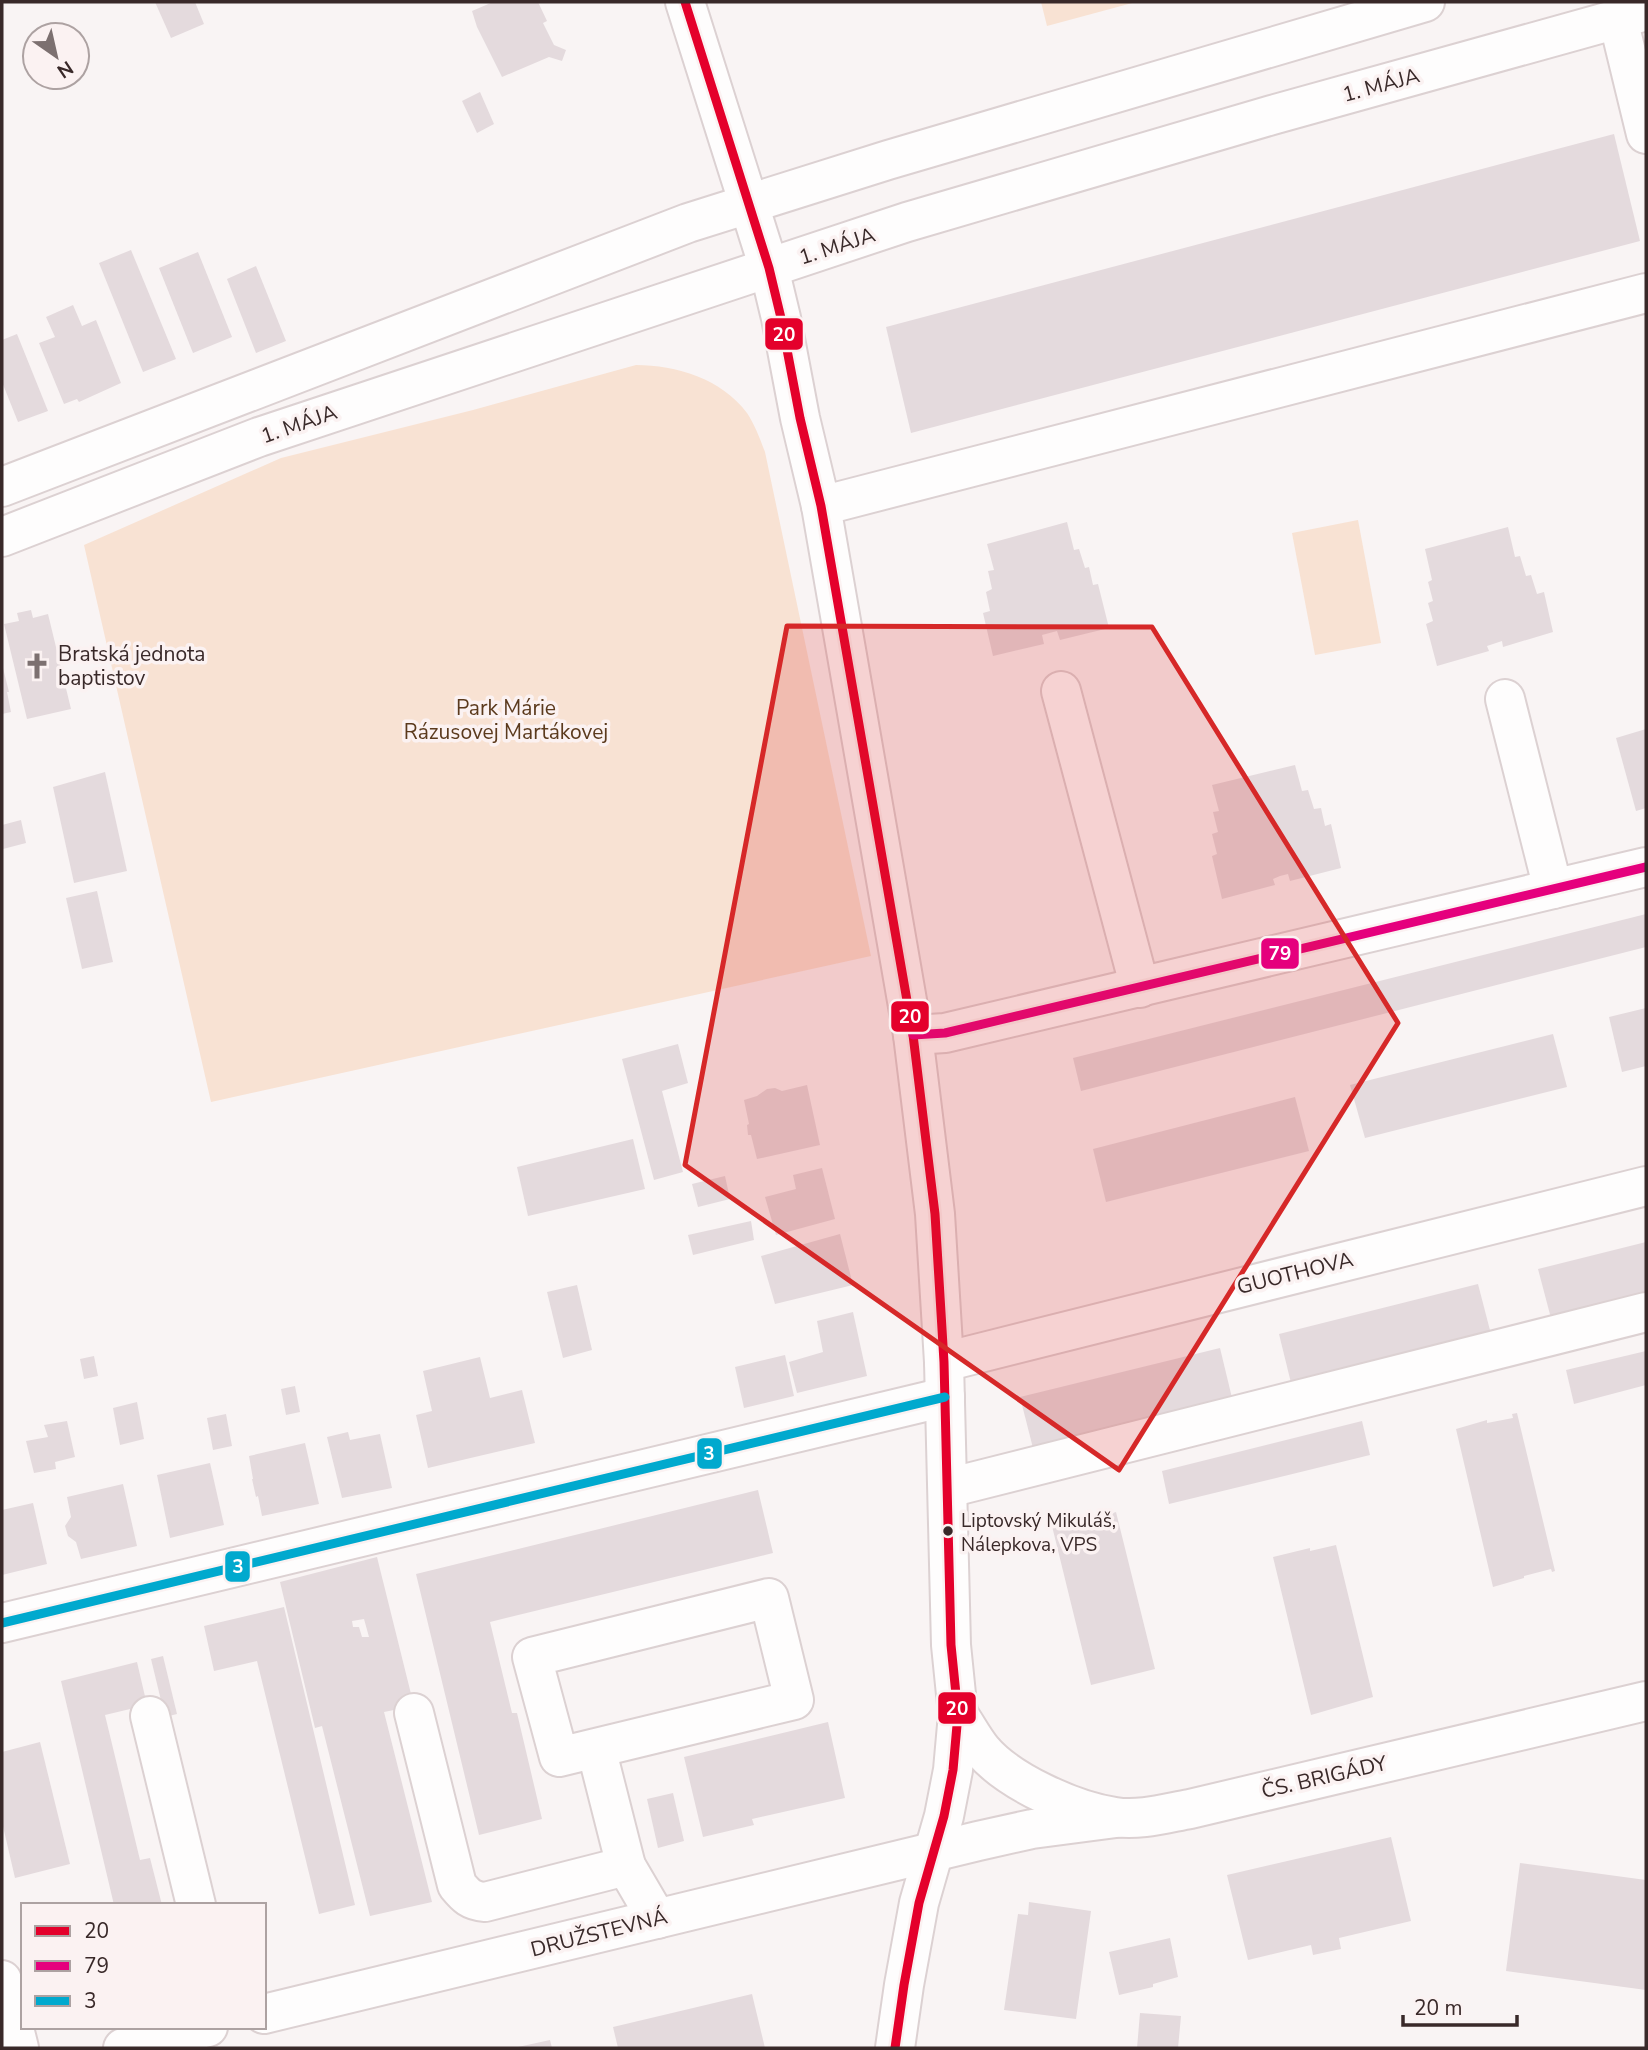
<svg xmlns="http://www.w3.org/2000/svg" width="1648" height="2050" font-family="'Nunito Sans',sans-serif">
	<style>
		.green { fill: #f8e2d3 }
		.building { fill: #e4dadd; fill-rule: evenodd }
		.lines { fill: none; stroke-linecap: round; stroke-linejoin: round }
		.minor-casing { stroke: #dcd1d2; stroke-width: 42 }
		.major-casing { stroke: #dcd1d2; stroke-width: 42 }
		.minor { stroke: #fefdfd; stroke-width: 38 }
		.major { stroke: #fefdfd; stroke-width: 38 }
		.bus-1-casing { stroke: #fbf2f2; stroke-width: 14 }
		.bus-2-casing { stroke: #fbf2f2; stroke-width: 14 }
		.bus-3-casing { stroke: #fbf2f2; stroke-width: 14 }
		.bus-1 { stroke: #e4002b; stroke-width: 9 }
		.bus-2 { stroke: #e5007d; stroke-width: 9 }
		.bus-3 { stroke: #00a9ce; stroke-width: 9 }
		.marked { fill: #d62828; fill-opacity: 0.2; stroke: #d62828; stroke-width: 5; stroke-linejoin: round }
		.bus-dot { fill: #392929; stroke: #fbf2f2; stroke-width: 2.5 }
		.labels { text-anchor: middle; stroke-width: 7; stroke-linejoin: round; paint-order: stroke }
		.bus-label { font-size: 19px; fill: #392929; stroke: #fbf2f2; text-anchor: start }
		.street-label { font-size: 21px; fill: #392929; stroke: #fbf2f2 }
		.poi-label { font-size: 21px; fill: #392929; stroke: #fbf2f2; text-anchor: start }
		.park-label { font-size: 21px; fill: #5b3a1d; stroke: #fbf2f2 }
		.line-badge { stroke: #fbf2f2; stroke-width: 2.5 }
		.badge-label { font-size: 19px; text-anchor: middle; font-weight: bold; fill: #fff }
	</style>
	<rect width="100%" height="100%" fill="#f9f4f4"/>
	<g class="green">
		<polygon points="1041,2 1136,2 1047,26"/>
		<path d="M 636,365 C 676,365 722,379 747,413 C 755,425 760,439 765,452 L 871,956 L 211,1102 L 84,545 L 281,458 L 473,410 Z"/>
		<polygon points="1358,520 1381,643 1315,655 1292,533"/>
	</g>
	<g class="building">
		<polygon points="155,2 195,2 204,24 171,38"/>
		<polygon points="493,2 538,2 547,21 543,23 554,45 566,50 562,61 549,57 502,77 477,27 472,11"/>
		<polygon points="480,92 494,124 477,133 462,101"/>
		<polygon points="1614,134 1640,241 911,433 886,327"/>
		<polygon points="131,250 176,359 143,372 99,263"/>
		<polygon points="198,252 232,337 193,353 159,268"/>
		<polygon points="256,266 286,341 256,353 227,279"/>
		<polygon points="73,305 82,326 96,320 121,383 79,402 77,399 64,404 39,343 55,337 46,317"/>
		<polygon points="17,334 48,411 18,422 2,382 2,340"/>
		<polygon points="1067,522 1074,550 1079,549 1085,568 1089,567 1093,585 1098,584 1109,628 1060,640 1057,631 1042,635 1044,644 993,656 983,613 990,611 986,592 992,589 988,571 994,570 987,544"/>
		<polygon points="1508,527 1515,557 1520,556 1526,576 1531,575 1537,594 1544,592 1553,632 1503,647 1502,641 1487,646 1489,651 1437,666 1426,624 1433,621 1428,603 1433,601 1428,582 1432,580 1425,549"/>
		<polygon points="31,610 33,618 48,614 71,709 27,719 4,624 19,621 17,613"/>
		<polygon points="2,664 9,692 7,692 11,712 2,714"/>
		<polygon points="1646,729 1646,808 1636,811 1616,738"/>
		<polygon points="1295,765 1302,791 1308,790 1314,809 1321,808 1325,826 1331,824 1341,868 1290,881 1288,874 1280,876 1273,879 1275,885 1222,899 1212,856 1217,854 1212,834 1218,832 1213,812 1219,811 1212,785"/>
		<polygon points="105,772 127,871 74,883 53,787"/>
		<polygon points="21,820 26,843 3,849 2,825"/>
		<polygon points="97,891 113,962 82,969 66,898"/>
		<polygon points="1646,914 1646,947 1081,1091 1073,1058"/>
		<polygon points="1646,1008 1646,1066 1622,1072 1609,1017"/>
		<polygon points="1553,1034 1567,1087 1365,1138 1350,1085"/>
		<polygon points="678,1044 688,1083 662,1091 683,1172 654,1180 622,1059"/>
		<polygon points="807,1085 820,1145 757,1159 751,1135 748,1135 747,1125 749,1124 744,1100 757,1096 767,1089 775,1088 782,1091"/>
		<polygon points="1295,1097 1309,1151 1106,1202 1093,1149"/>
		<polygon points="633,1139 645,1189 528,1216 517,1167"/>
		<polygon points="822,1168 835,1219 776,1235 765,1197 796,1189 793,1175"/>
		<polygon points="725,1176 730,1199 698,1207 692,1184"/>
		<polygon points="751,1221 754,1240 693,1255 688,1235"/>
		<polygon points="840,1234 853,1285 775,1304 761,1256"/>
		<polygon points="1646,1242 1646,1299 1552,1322 1538,1269"/>
		<polygon points="1478,1284 1492,1338 1292,1387 1279,1334"/>
		<polygon points="577,1285 592,1350 563,1358 547,1292"/>
		<polygon points="853,1312 867,1376 797,1393 789,1362 823,1352 817,1321"/>
		<polygon points="1220,1348 1233,1402 1034,1452 1020,1397"/>
		<polygon points="1646,1351 1646,1385 1574,1404 1566,1370"/>
		<polygon points="785,1355 794,1396 744,1408 735,1367"/>
		<polygon points="94,1356 98,1376 84,1379 80,1359"/>
		<polygon points="480,1357 490,1398 522,1390 535,1443 428,1468 416,1415 432,1411 423,1371"/>
		<polygon points="295,1386 300,1412 286,1415 281,1389"/>
		<polygon points="137,1402 144,1439 120,1445 113,1408"/>
		<polygon points="1517,1413 1555,1571 1552,1572 1551,1569 1524,1576 1524,1578 1493,1587 1456,1429 1487,1420 1487,1423 1513,1418 1512,1414"/>
		<polygon points="226,1414 232,1446 213,1450 207,1418"/>
		<polygon points="67,1421 75,1457 55,1462 56,1469 34,1473 26,1441 48,1437 44,1425"/>
		<polygon points="1362,1421 1370,1455 1169,1504 1162,1471"/>
		<polygon points="348,1432 350,1440 380,1434 392,1488 342,1498 327,1437"/>
		<polygon points="305,1443 319,1504 262,1516 258,1496 256,1497 252,1479 253,1479 249,1456"/>
		<polygon points="210,1463 224,1525 170,1538 157,1475"/>
		<polygon points="123,1484 137,1546 81,1559 76,1542 68,1536 65,1526 71,1517 67,1497"/>
		<polygon points="758,1490 773,1553 490,1622 512,1713 517,1713 542,1819 479,1835 416,1574"/>
		<polygon points="33,1503 47,1564 2,1575 2,1510"/>
		<polygon points="1116,1512 1155,1669 1091,1685 1052,1526 1087,1518 1088,1521"/>
		<polygon points="1336,1545 1373,1697 1311,1715 1273,1557 1310,1548 1310,1551"/>
		<path d="M 377,1557 L 414,1706 L 384,1712 L 432,1902 L 370,1916 L 322,1726 L 315,1728 L 280,1582 ZM 364,1619 L 369,1637 L 362,1637 L 359,1627 L 353,1627 L 352,1621 Z"/>
		<polygon points="284,1607 355,1905 319,1914 257,1661 214,1671 204,1626"/>
		<polygon points="163,1656 177,1714 165,1717 151,1659"/>
		<polygon points="137,1662 147,1705 105,1715 140,1860 150,1858 162,1905 114,1905 61,1681"/>
		<polygon points="828,1722 845,1798 752,1819 754,1825 703,1837 684,1757"/>
		<polygon points="40,1742 70,1864 15,1878 2,1822 2,1752"/>
		<polygon points="673,1793 684,1841 658,1848 647,1799"/>
		<polygon points="1391,1837 1411,1921 1339,1938 1341,1949 1313,1955 1311,1945 1248,1960 1227,1875"/>
		<polygon points="1520,1863 1646,1880 1646,1990 1506,1971"/>
		<polygon points="1029,1902 1091,1911 1076,2019 1004,2010 1018,1914 1028,1915"/>
		<polygon points="1170,1938 1178,1977 1153,1984 1153,1987 1119,1995 1109,1952"/>
		<polygon points="752,1994 765,2048 618,2048 613,2027"/>
		<polygon points="1140,2013 1181,2016 1178,2048 1137,2048"/>
		<polygon points="550,2040 552,2048 518,2048 518,2047"/>
	</g>
	<g class="lines">
		<g class="minor-casing">
			<g id="minor">
				<polyline points="685,2 769,268 781,318 800,418 821,506 913,1035 935,1214 944,1362 951,1645 958,1714 953,1770 944,1816 919,1903 904,1985 895,2048"/>
				<polyline points="1618,19 1646,134"/>
				<polyline points="821,506 1646,293"/>
				<polyline points="1061,691 1140,988"/>
				<polyline points="1505,699 1553,889"/>
				<polyline points="913,1035 945,1033 1646,867"/>
				<polyline points="944,1362 1646,1186"/>
				<polyline points="948,1488 1646,1312"/>
				<polyline points="2,1623 945,1397"/>
				<path d="M 414,1713 L 457,1885 C 466,1896 471,1901 485,1902 L 626,1866"/>
				<path d="M 958,1714 C 966,1725 973,1739 982,1750 C 1009,1782 1074,1811 1115,1817 C 1139,1821 1167,1813 1190,1809 L 1646,1701"/>
				<polyline points="150,1716 196,1905"/>
				<polyline points="596,1748 559,1757 532,1657 769,1598 794,1700 596,1748 626,1866 657,1919"/>
				<polyline points="2,1980 19,2048"/>
				<polyline points="264,2014 978,1841 1032,1829 1116,1818"/>
				<polyline points="123,2048 208,2027"/>
			</g>
		</g>
		<g class="major-casing">
			<g id="major">
				<polyline points="2,487 688,223 888,160 1425,2"/>
				<polyline points="2,537 259,437 907,222 1272,115 1646,11"/>
			</g>
		</g>
		<use href="#minor" class="minor"/>
		<use href="#major" class="major"/>
		<g class="bus-1-casing">
			<polyline id="bus-1" points="685,2 769,268 781,318 800,418 821,506 913,1035 935,1214 944,1362 951,1645 958,1714 953,1770 944,1816 919,1903 904,1985 895,2048"/>
		</g>
		<g class="bus-2-casing">
			<polyline id="bus-2" points="913,1035 945,1033 1646,867"/>
		</g>
		<g class="bus-3-casing">
			<polyline id="bus-3" points="2,1623 945,1397"/>
		</g>
		<use href="#bus-1" class="bus-1"/>
		<use href="#bus-2" class="bus-2"/>
		<use href="#bus-3" class="bus-3"/>
	</g>
	<path class="marked" d="M 787,626 L 1152,627 L 1398,1023 L 1119,1470 L 685,1165 Z"/>
	<defs>
		<g id="church-bare" transform="scale(2.1)"><path d="M-1.2-6h2.4v3.5h3.3v2.4h-3.3V6h-2.4V-.1h-3.3v-2.4h3.3Z" fill="#7c7070" stroke="#fbf2f2" stroke-width="2.5" paint-order="stroke"/></g>
	</defs>
	<g fill-rule="evenodd">
		<use href="#church-bare" x="37" y="666"/>
	</g>
	<circle class="bus-dot" cx="948" cy="1531" r="6"/>
	<g class="labels">
		<g class="bus-label">
			<text x="961" y="1527">Liptovský Mikuláš,<tspan x="961" dy="24">Nálepkova, VPS</tspan></text>
		</g>
		<g class="street-label">
			<text transform="translate(1381 85) rotate(-15)" y="7">1. MÁJA</text>
			<text transform="translate(837 246) rotate(-18)" y="7">1. MÁJA</text>
			<text transform="translate(299 424) rotate(-19)" y="7">1. MÁJA</text>
			<text transform="translate(1295 1273) rotate(-14)" y="7">GUOTHOVA</text>
			<text transform="translate(1324 1777) rotate(-13)" y="7">ČS. BRIGÁDY</text>
			<text transform="translate(599 1933) rotate(-14)" y="7">DRUŽSTEVNÁ</text>
		</g>
		<g class="poi-label">
			<text x="58" y="661">Bratská jednota<tspan x="58" dy="24">baptistov</tspan></text>
		</g>
		<g class="park-label">
			<text x="506" y="715">Park Márie<tspan x="506" dy="24">Rázusovej Martákovej</tspan></text>
		</g>
	</g>
	<g class="line-badge">
		<rect x="764" y="317" width="40" height="34" rx="7" fill="#e4002b"/>
		<rect x="1260" y="937" width="40" height="33" rx="7" fill="#e5007d"/>
		<rect x="890" y="1000" width="40" height="33" rx="7" fill="#e4002b"/>
		<rect x="696" y="1437" width="27" height="33" rx="7" fill="#00a9ce"/>
		<rect x="224" y="1550" width="27" height="33" rx="7" fill="#00a9ce"/>
		<rect x="937" y="1691" width="40" height="34" rx="7" fill="#e4002b"/>
	</g>
	<g class="badge-label">
		<text x="784" y="341">20</text>
		<text x="1280" y="960">79</text>
		<text x="910" y="1023">20</text>
		<text x="709" y="1460">3</text>
		<text x="238" y="1573">3</text>
		<text x="957" y="1715">20</text>
	</g>
	<rect width="1648" height="2050" fill="none" stroke="#392929" stroke-width="7"/>
	<rect x="21" y="1903" width="245" height="126" fill="#fbf2f2" stroke="#ada2a2" stroke-width="2"/>
	<rect x="35" y="1926" width="35" height="10" fill="#e4002b" stroke="#ada2a2" stroke-width="2"/>
	<text x="84" y="1938" font-size="21" fill="#392929">20</text>
	<rect x="35" y="1961" width="35" height="10" fill="#e5007d" stroke="#ada2a2" stroke-width="2"/>
	<text x="84" y="1973" font-size="21" fill="#392929">79</text>
	<rect x="35" y="1996" width="35" height="10" fill="#00a9ce" stroke="#ada2a2" stroke-width="2"/>
	<text x="84" y="2008" font-size="21" fill="#392929">3</text>
	<g transform="translate(56 56) rotate(146)"><circle r="33" fill="#fbf2f2" stroke="#ada2a2" stroke-width="2"/>
	<path d="M0-5L12 26L0 18L-12 26Z" fill="#7c7070"/>
	<text y="-10" font-size="19" font-weight="bold" text-anchor="middle" fill="#392929">N</text>
	</g>
	<path d="M1403 2015v10h114v-10" fill="none" stroke="#392929" stroke-width="3.5"/>
	<text x="1414" y="2015" font-size="21" fill="#392929" stroke="#fbf2f2" stroke-width="5" paint-order="stroke">20 m</text>
</svg>
